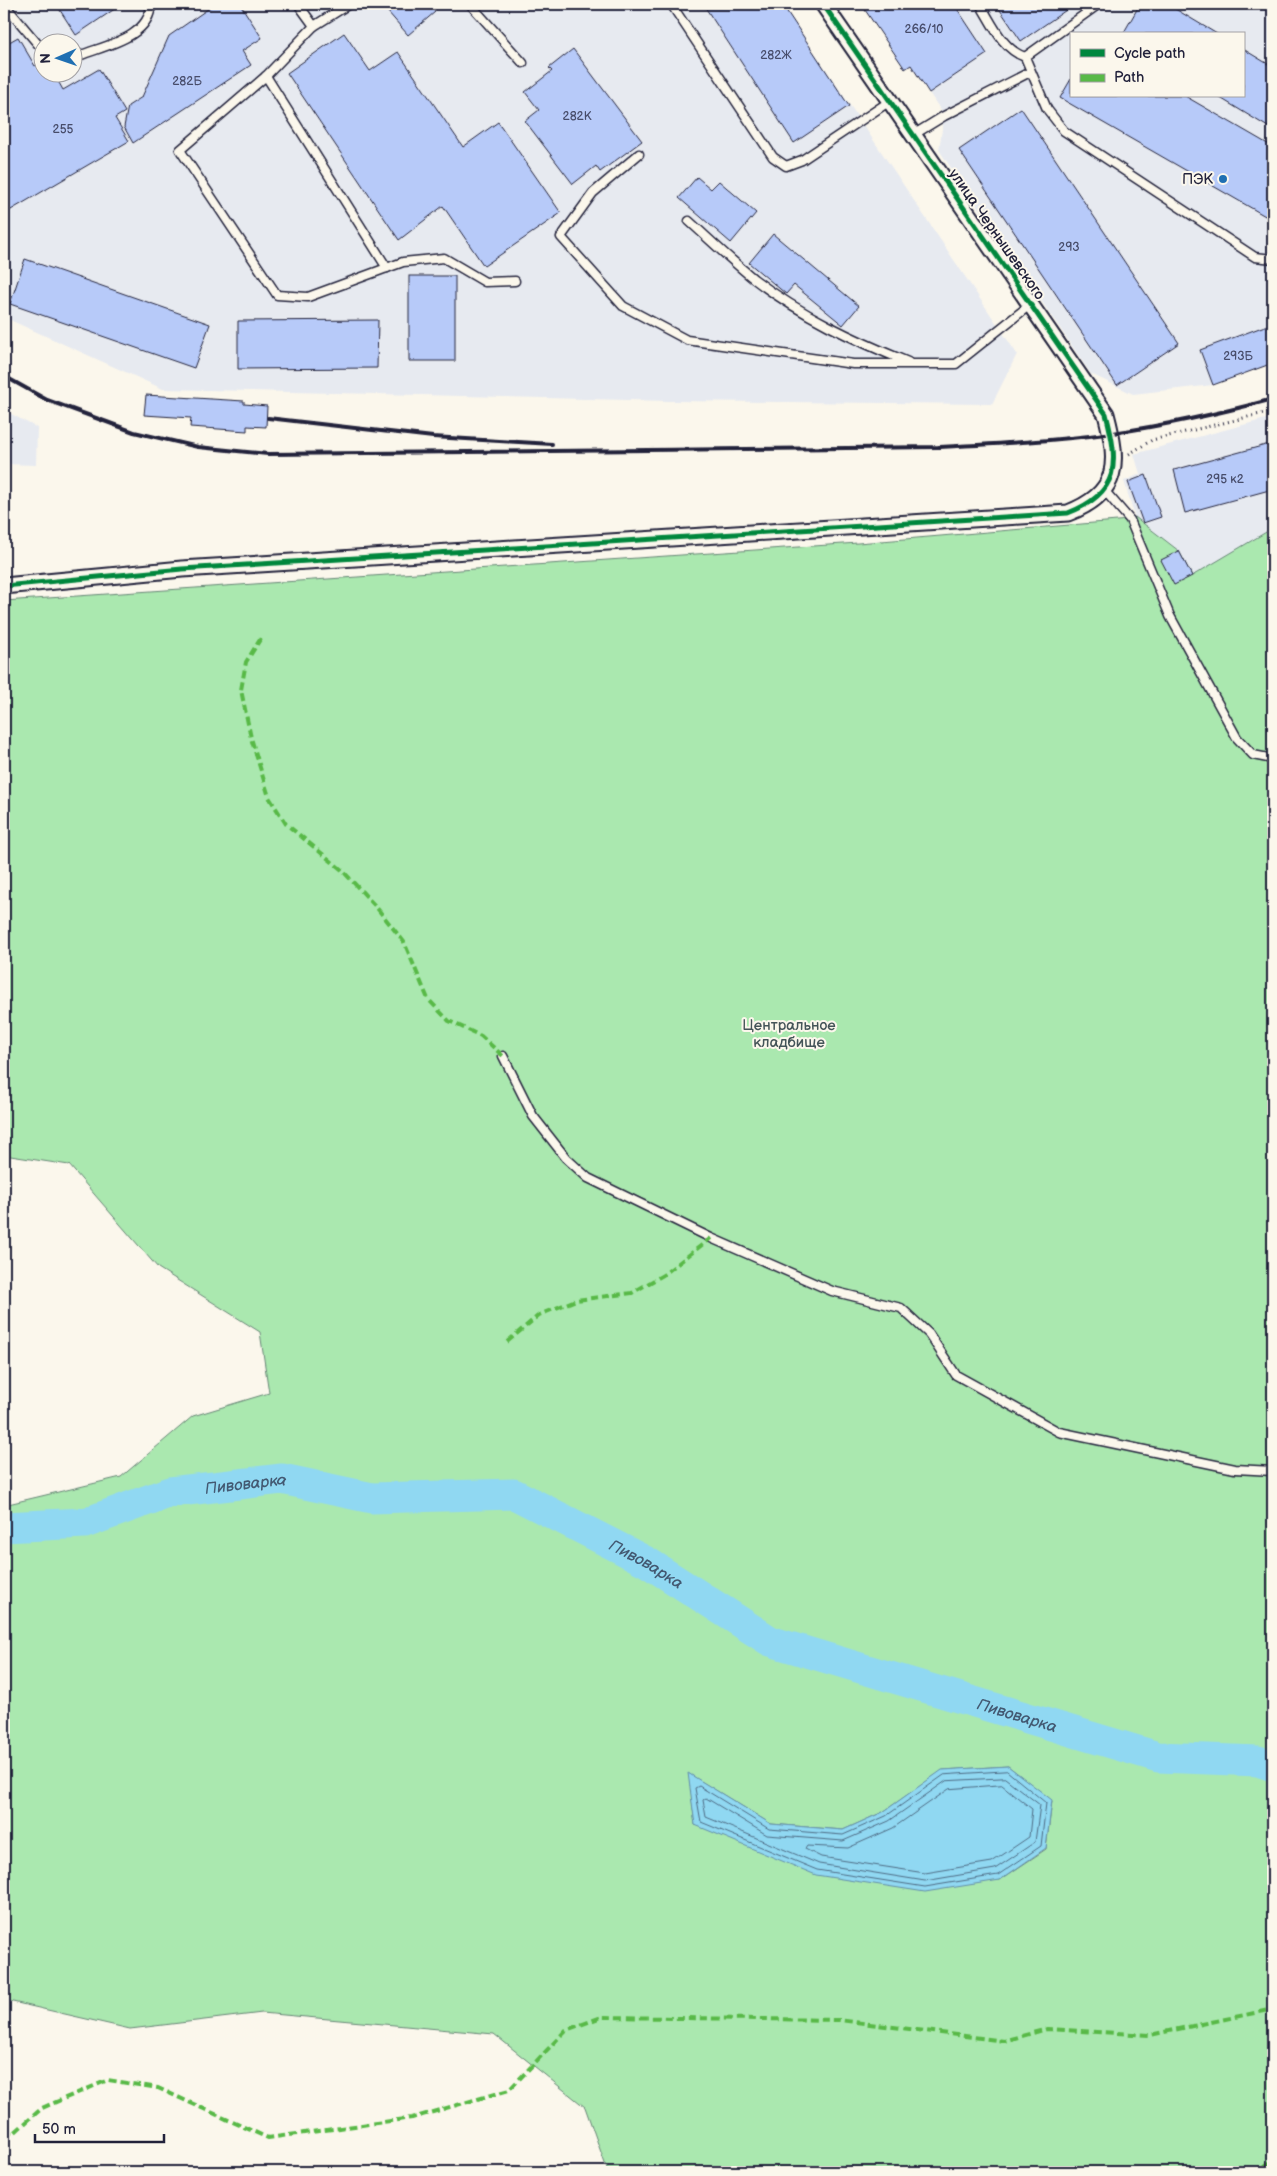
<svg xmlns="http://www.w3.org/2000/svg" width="1277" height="2176" font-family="'Balsamiq Sans',sans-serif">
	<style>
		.built { fill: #e7eaf0; fill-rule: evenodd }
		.green { fill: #aae8af; stroke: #668575; fill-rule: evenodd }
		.water { fill: #90d8f2; stroke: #648fa9 }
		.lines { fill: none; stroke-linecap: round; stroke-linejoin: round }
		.shore { stroke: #4e6b84; stroke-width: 1 }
		.river { stroke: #90d8f2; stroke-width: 31 }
		.building { fill: #b7caf9; stroke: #22223b }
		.service-casing { stroke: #22223b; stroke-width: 11 }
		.minor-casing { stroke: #22223b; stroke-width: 19 }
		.path { stroke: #22223b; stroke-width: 3; stroke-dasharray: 1 4; stroke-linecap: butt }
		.service { stroke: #fbf7ec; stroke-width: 8 }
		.minor { stroke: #fbf7ec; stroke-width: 15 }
		.rail { stroke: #22223b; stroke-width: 4 }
		.quiet { stroke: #58b947; stroke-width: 4; stroke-dasharray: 8 4; stroke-linecap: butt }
		.cycleway-casing { stroke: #fbf7ec; stroke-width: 8 }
		.cycleway { stroke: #00873e; stroke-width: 5 }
		.poi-dot { fill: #1f6fb2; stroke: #fbf7ec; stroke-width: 2 }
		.labels { text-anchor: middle; stroke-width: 4; stroke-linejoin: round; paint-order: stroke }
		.number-label { font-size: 12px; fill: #474c6a }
		.poi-label { font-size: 15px; fill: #22223b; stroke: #fbf7ec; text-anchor: end }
		.street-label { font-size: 15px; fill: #22223b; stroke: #fbf7ec }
		.park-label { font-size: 15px; fill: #445458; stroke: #fbf7ec }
		.water-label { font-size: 16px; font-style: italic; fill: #435972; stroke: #fbf7ec }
	</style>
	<rect width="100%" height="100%" fill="#fbf7ec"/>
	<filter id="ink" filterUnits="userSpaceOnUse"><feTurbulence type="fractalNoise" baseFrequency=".02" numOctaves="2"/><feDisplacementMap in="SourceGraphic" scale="10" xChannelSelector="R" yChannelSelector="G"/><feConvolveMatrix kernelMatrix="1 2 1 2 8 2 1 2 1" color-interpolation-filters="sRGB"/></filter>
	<g filter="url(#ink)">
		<g class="built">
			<path d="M 4,4 L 782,4 L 1017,354 L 992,404 L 670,401 L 163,389 L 10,320 L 4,315 ZM 42,42 L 72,42 L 72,72 L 42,72 Z"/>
			<path d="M 861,4 L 1273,4 L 1273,363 L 1213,385 L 1133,394 L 1091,374 L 939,150 L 944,115 L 911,66 L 905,69 ZM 1071,34 L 1243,34 L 1243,96 L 1071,96 Z"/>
			<polygon points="4,410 37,428 36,465 4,464"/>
			<polygon points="1273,417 1273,528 1192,576 1179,551 1135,517 1124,481 1140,474 1134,454"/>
		</g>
		<path class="green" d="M 1135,517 L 1179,551 L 1192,576 L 1273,528 L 1273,2172 L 608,2172 L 585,2107 L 494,2034 L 262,2013 L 130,2029 L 4,2000 L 4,1505 L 121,1477 L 193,1416 L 269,1393 L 260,1332 L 158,1268 L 69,1165 L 4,1155 L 4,601 L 858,543 L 1129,520 ZM 1008,1766 L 1052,1801 L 1046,1849 L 1000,1880 L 695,1825 L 689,1774 L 771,1824 L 843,1830 L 883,1812 L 943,1770 Z"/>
		<polygon class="water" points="1008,1766 1052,1800 1046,1848 1000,1880 925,1892 816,1875 695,1825 688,1773 771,1824 843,1830 883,1812 942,1770"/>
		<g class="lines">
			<g class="shore">
				<polygon points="1007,1771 1046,1803 1041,1846 998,1875 925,1887 817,1870 701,1822 695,1788 699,1786 769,1829 843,1835 886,1816 944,1775"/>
				<polygon points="1005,1778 1040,1805 1035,1842 995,1869 925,1881 819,1864 706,1817 703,1800 706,1798 767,1835 843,1841 889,1821 946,1781"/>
				<polygon points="1002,1785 1032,1809 1029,1837 992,1862 925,1873 821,1857 805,1849 807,1846 848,1848 893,1828 949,1789"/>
			</g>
			<path class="river" id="s1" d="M 4,1527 L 85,1523 L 170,1492 L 282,1479 L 372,1498 L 514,1494 L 647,1562 L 770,1641 L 1158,1757 L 1258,1761 L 1273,1766"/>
		</g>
		<g class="building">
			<polygon points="56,4 122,4 76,35"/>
			<polygon points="215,4 240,4 262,38 242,51 251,65 133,143 124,127 128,106 142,97 169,36"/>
			<polygon points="381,4 428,4 435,12 408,35"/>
			<polygon points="703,4 782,4 849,106 794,143"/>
			<polygon points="861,4 954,4 987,54 929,93 911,65 905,69"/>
			<polygon points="996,4 1075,4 1021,41"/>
			<polygon points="1140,4 1167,4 1217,34 1123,34"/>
			<polygon points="344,33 370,71 398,52 463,147 498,122 561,213 484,266 443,206 399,240 287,73"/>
			<polygon points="18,37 35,66 42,61 42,72 53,72 63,90 99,69 125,112 115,118 129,141 4,214 4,45"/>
			<polygon points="573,49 642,141 600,172 596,166 573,184 525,121 539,110 525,92 552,71 549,68"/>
			<polygon points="1243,49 1273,67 1273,130 1217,96 1243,96"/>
			<polygon points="1071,79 1071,96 1185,96 1273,147 1273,207 1267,217 1060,98"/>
			<polygon points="1021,108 1179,343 1117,385 959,150"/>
			<polygon points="697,177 711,189 719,181 756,213 731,243 679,198"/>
			<polygon points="773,234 859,306 843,325 794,285 786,294 749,263"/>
			<polygon points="25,259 210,324 194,368 10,304"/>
			<rect x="409" y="276" width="46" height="85"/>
			<polygon points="378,320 377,368 238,369 238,321"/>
			<polygon points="1273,323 1273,363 1213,385 1200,350"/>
			<polygon points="146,395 244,401 244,404 267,406 266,427 247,426 247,431 190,427 191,418 144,415"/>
			<polygon points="1273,443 1273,489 1185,513 1174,470"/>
			<polygon points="1146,475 1161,517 1143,523 1128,482"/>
			<polygon points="1179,551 1192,576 1174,585 1161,560"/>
		</g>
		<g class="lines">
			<g class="service-casing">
				<g id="service">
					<polyline points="4,4 42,49"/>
					<polyline points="298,4 314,26 349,4"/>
					<polyline points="470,4 523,63"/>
					<polyline points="671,4 773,157 786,166 802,160 890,101"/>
					<path d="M 980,4 C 992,23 1002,49 1025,57"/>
					<polyline points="1099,4 1025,57 1047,109 1064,131 1255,257 1273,259"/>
					<polyline points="1270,4 1273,6"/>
					<polyline points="314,26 266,76 180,150 277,295 308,297 403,262 444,258 485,282 515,281"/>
					<path d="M 72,57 L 81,55 C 107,45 150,37 151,4"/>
					<polyline points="266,76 387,268"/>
					<polyline points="913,135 944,116 1030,72"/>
					<polyline points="639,154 593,193 561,237 623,306 687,340 853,364 956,364 1031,304"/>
					<path d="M 689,221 C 710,240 732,261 754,279 C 801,315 854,340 908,362"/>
					<polyline points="1104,490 1130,520 1170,616 1237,738 1253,755 1273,759"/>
					<polyline points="503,1056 533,1116 566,1158 588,1178 711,1238 832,1291 901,1308 929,1334 956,1375 1059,1432 1235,1469 1273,1471"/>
				</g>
			</g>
			<g class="minor-casing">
				<path id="minor" d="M 4,586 L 182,569 L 1068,513 C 1120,493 1119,463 1106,414 L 823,4"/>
			</g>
			<polyline class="path" points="1129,454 1152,440 1273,411"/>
			<use href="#service" class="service"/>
			<use href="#minor" class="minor"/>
			<g class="rail">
				<path d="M 4,376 L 47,400 L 134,432 L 198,447 L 268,454 L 938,447 C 996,444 1055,441 1113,433 C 1167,425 1221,413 1273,399"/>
				<polyline points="268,418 433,437 552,444"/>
			</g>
			<g class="quiet">
				<polyline points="261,638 246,662 241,690 251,738 269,797 286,824 342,870 377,908 404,942 428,999 449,1021 481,1036 503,1056"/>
				<polyline points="507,1342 539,1315 576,1300 632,1293 663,1275 711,1238"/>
				<polyline points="4,2132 14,2133 42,2108 108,2080 158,2088 268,2138 412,2118 509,2090 566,2030 602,2017 839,2020 1004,2041 1047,2029 1150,2035 1273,2009"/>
				<polyline points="1254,2172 1273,2161"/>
			</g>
			<g class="cycleway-casing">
				<path id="cycleway" d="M 4,586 L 182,569 L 1068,513 C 1120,493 1119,463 1106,414 L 823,4"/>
			</g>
			<use href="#cycleway" class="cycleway"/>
		</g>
	</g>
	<circle class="poi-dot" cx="1223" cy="179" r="5"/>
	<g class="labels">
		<g class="number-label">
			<text x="924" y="33">266/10</text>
			<text x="776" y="59">282Ж</text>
			<text x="187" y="85">282Б</text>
			<text x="577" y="120">282К</text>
			<text x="63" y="133">255</text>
			<text x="1069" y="251">293</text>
			<text x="1238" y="360">293Б</text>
			<text x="1225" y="483">295 к2</text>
		</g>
		<g class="poi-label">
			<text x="1213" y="184">ПЭК</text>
		</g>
		<g class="street-label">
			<text transform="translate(997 234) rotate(55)" y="5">улица Чернышевского</text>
		</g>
		<g class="park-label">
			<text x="789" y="1030">Центральное<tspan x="789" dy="17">кладбище</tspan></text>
		</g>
		<g class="water-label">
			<text dy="6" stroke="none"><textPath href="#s1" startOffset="248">Пивоварка</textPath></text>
			<text dy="6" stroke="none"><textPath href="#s1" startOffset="668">Пивоварка</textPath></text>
			<text dy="6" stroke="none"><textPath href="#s1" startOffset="1072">Пивоварка</textPath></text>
		</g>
	</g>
	<rect width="1277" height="2176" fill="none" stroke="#fbf7ec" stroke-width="20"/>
	<rect x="10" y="10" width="1257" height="2156" fill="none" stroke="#22223b" stroke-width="2" filter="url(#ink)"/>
	<rect x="1070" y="32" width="175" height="65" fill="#fbf7ec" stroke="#a4a2a5"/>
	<rect x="1080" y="49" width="25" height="8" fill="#00873e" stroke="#a4a2a5"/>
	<text x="1114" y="58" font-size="15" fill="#22223b">Cycle path</text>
	<rect x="1080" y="74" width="25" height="8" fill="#58b947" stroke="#a4a2a5"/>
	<text x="1114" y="82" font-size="15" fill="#22223b">Path</text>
	<g transform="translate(58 58) rotate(268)"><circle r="24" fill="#fbf7ec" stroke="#a4a2a5"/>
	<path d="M0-4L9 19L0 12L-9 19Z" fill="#1f6fb2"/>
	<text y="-8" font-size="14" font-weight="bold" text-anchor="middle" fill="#22223b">N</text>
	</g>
	<path d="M35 2134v8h129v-8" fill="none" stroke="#22223b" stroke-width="2.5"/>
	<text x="42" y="2134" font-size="15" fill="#22223b" stroke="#fbf7ec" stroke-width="4" paint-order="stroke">50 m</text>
</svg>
